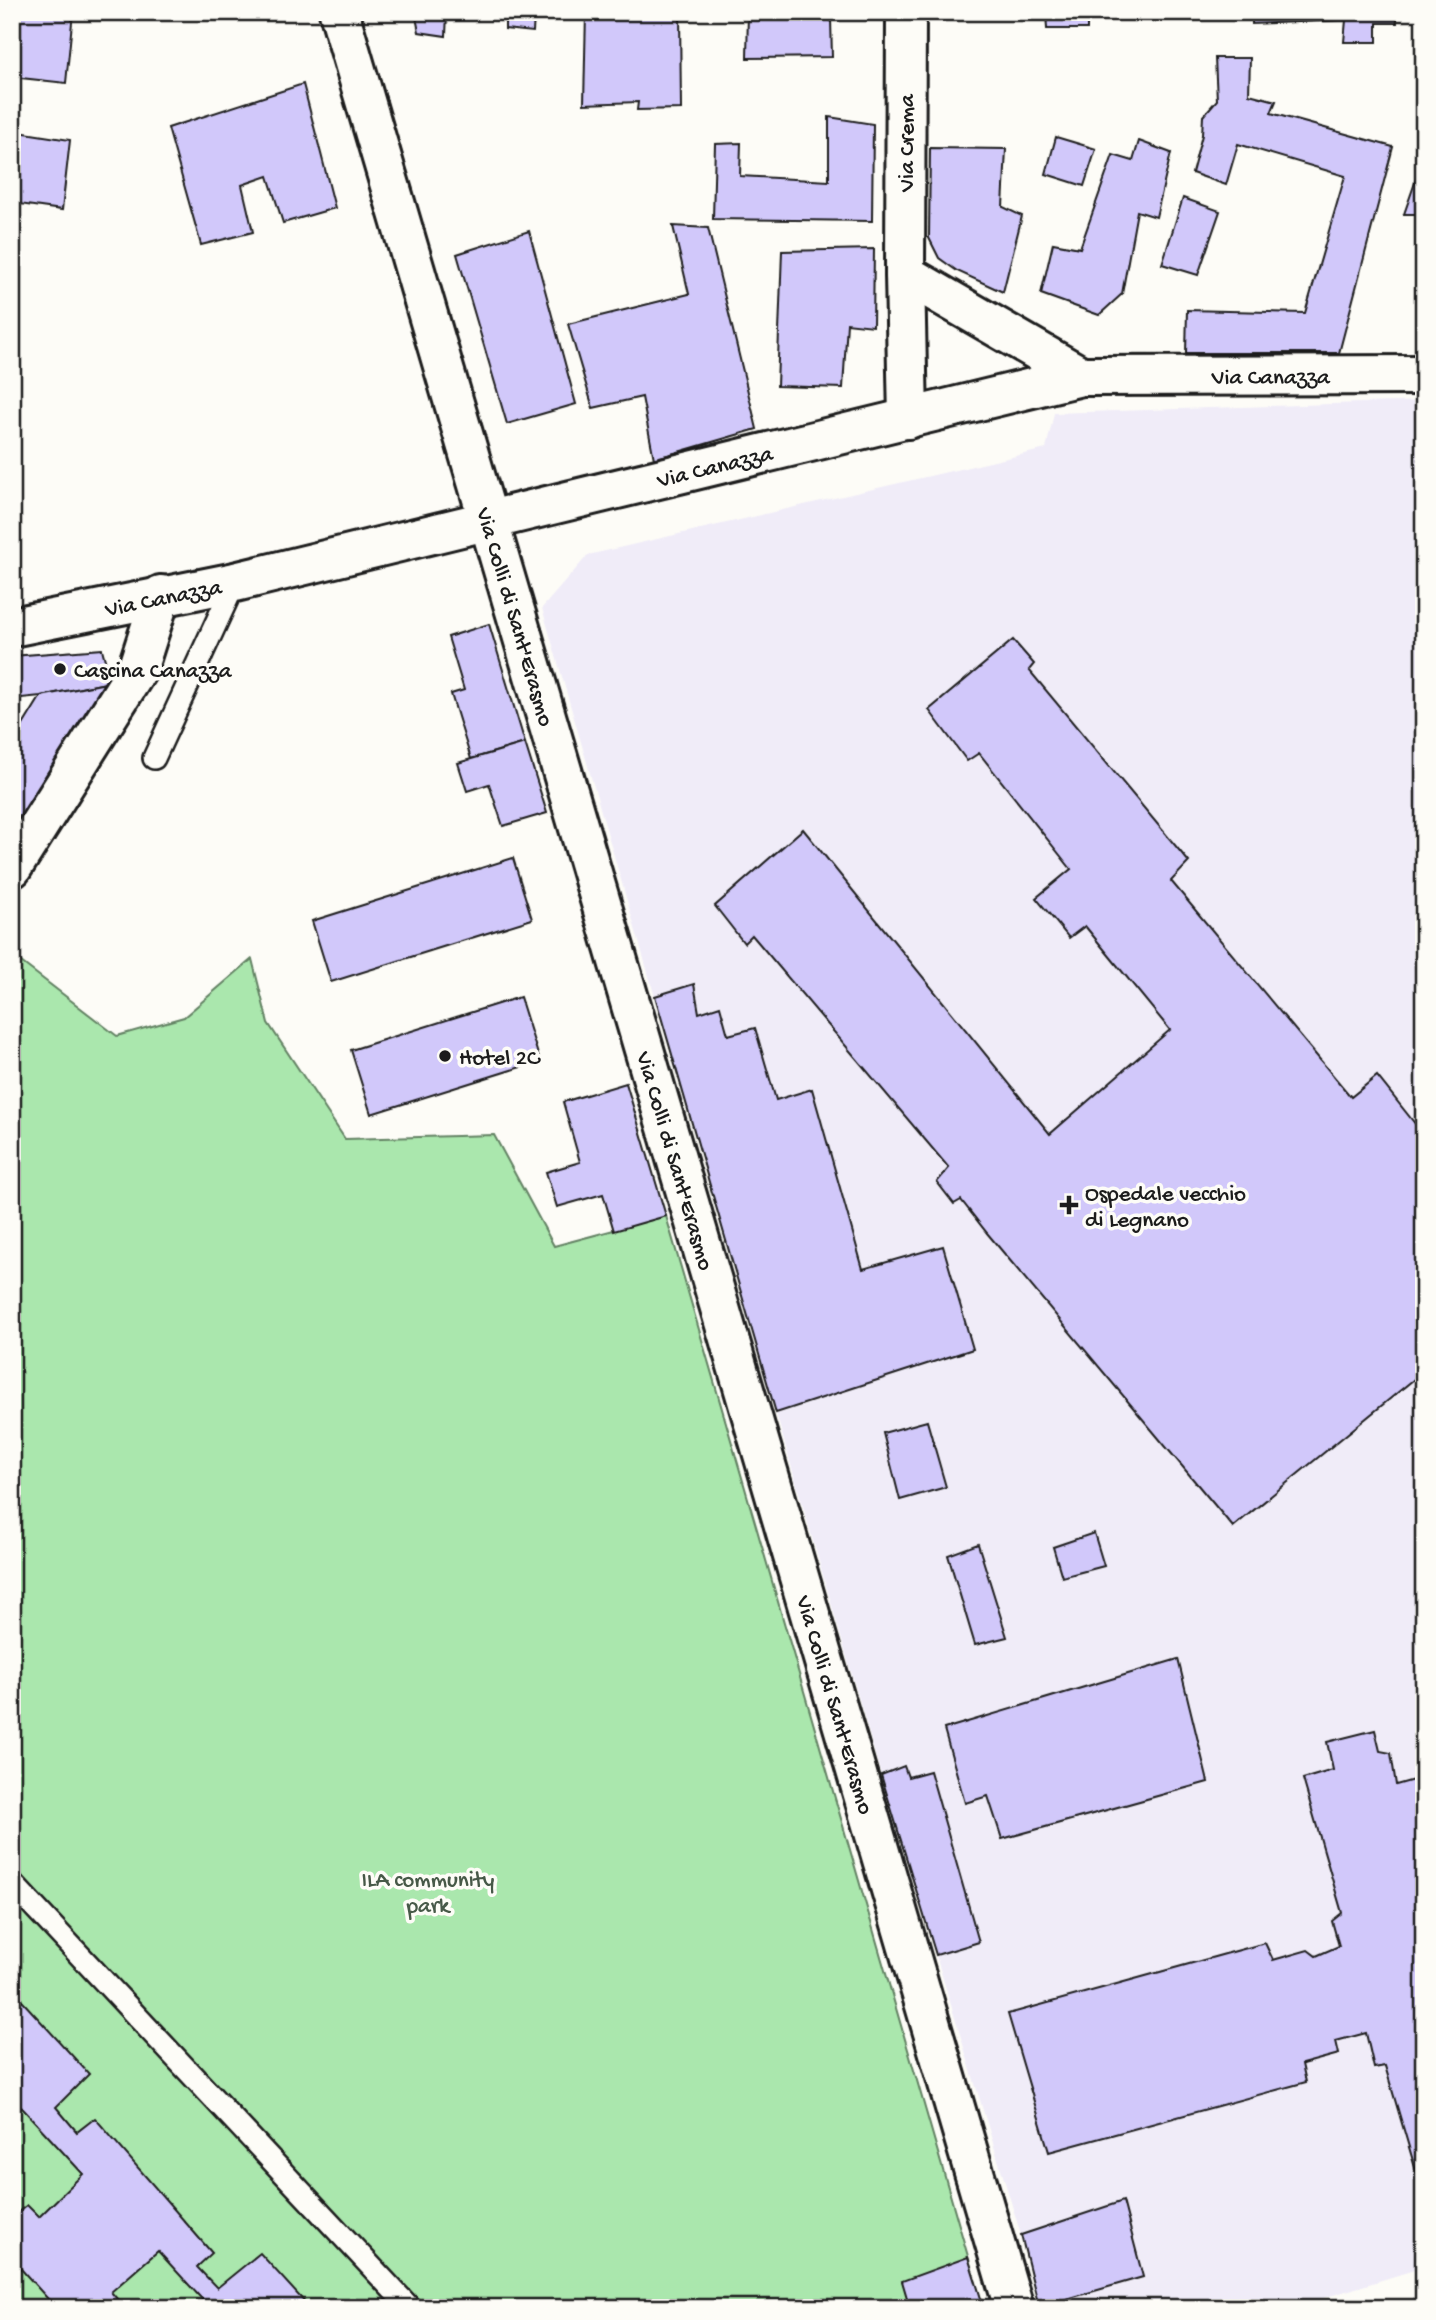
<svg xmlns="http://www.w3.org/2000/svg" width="1436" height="2320" font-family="'Gochi Hand',sans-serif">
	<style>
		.built { fill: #f0ecf8 }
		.green { fill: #aae7ad; stroke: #638264; stroke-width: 2 }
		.building { fill: #d1c8fa; stroke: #1c1c1c; stroke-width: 2 }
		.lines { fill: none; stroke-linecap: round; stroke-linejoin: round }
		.lane-casing { stroke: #1c1c1c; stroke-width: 26 }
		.street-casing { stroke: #1c1c1c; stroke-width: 44 }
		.secondary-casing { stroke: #1c1c1c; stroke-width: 44 }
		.lane { stroke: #fdfcf7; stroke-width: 21 }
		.street { stroke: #fdfcf7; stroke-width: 38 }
		.secondary { stroke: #fdfcf7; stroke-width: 38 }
		.poi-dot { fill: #1c1c1c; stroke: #fdfcf7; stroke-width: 2.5 }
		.labels { text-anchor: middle; stroke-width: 7; stroke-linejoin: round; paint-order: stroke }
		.street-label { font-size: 23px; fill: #1c1c1c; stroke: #fdfcf7 }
		.poi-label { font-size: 23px; fill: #1c1c1c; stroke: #fdfcf7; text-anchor: start }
		.park-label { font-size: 23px; fill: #475948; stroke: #fdfcf7 }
	</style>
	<rect width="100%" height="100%" fill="#fdfcf7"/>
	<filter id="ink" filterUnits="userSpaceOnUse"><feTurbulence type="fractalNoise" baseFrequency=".0143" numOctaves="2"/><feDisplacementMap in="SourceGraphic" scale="14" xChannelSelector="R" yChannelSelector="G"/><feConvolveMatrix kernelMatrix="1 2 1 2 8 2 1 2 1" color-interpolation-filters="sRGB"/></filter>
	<g filter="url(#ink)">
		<polygon class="built" points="1424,401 1424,2267 1291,2308 1039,2308 1021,2235 881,1775 542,608 588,555 1046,449 1054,413"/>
		<polygon class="green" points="12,955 117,1036 184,1017 252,959 268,1023 345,1139 494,1135 554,1246 666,1216 983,2308 12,2308"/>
		<g class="building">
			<polygon points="12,12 73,12 66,83 12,77"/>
			<polygon points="447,12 446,36 419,32 416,17 375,13"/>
			<polygon points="505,12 545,12 544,17 534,16 533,32 505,29"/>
			<polygon points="586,12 680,12 681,109 637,110 638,102 584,104"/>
			<polygon points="748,12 844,12 831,19 832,57 747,58"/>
			<polygon points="1046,12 1087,12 1087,29 1047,29"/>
			<polygon points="1252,12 1397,12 1397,23 1377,23 1377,42 1344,42 1346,20 1252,24"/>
			<polygon points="1215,58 1250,58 1249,94 1276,101 1271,113 1393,147 1339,353 1186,353 1187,310 1305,313 1345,176 1238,144 1226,185 1192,173 1202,135 1203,116 1217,100"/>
			<polygon points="303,84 335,208 283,223 268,176 242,185 253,232 201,245 168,128"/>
			<polygon points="829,117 873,124 872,221 713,219 715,144 741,143 740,176 829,181"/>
			<polygon points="12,131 70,140 62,210 12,203"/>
			<polygon points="1056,137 1096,149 1084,186 1046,174"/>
			<polygon points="1139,141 1171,153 1156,217 1137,211 1122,294 1099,315 1041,294 1053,243 1080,248 1113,155 1133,161"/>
			<polygon points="930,148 1006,149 1003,207 1022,216 1003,292 957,271 939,258 929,238"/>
			<polygon points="1424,157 1424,214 1404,214"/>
			<polygon points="1183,198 1220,211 1198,275 1162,264"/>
			<polygon points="673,226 708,228 757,429 654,459 642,397 593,408 568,324 689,294"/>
			<polygon points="529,231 576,404 507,424 457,254"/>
			<polygon points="874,249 873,326 847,323 843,388 777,386 782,251"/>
			<polygon points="489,624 525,743 471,759 451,694 464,690 448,637"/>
			<polygon points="1013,640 1034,664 1029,670 1189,862 1171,881 1351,1097 1377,1076 1424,1135 1424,1371 1233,1527 987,1233 961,1200 954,1204 937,1182 949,1168 752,935 744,943 715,906 803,829 1050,1134 1170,1030 1085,926 1069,938 1036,898 1071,869 979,753 967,761 929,710"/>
			<polygon points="102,649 111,682 41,696 12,699 12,656"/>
			<polygon points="111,682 12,840 12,743 41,696"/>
			<polygon points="525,743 547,813 503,826 489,784 467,791 458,763"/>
			<polygon points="513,858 532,919 331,982 312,921"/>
			<polygon points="694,984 699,1013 720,1006 728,1035 755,1028 776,1100 812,1089 863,1269 943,1246 973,1349 776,1413 655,996"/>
			<polygon points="520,997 540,1061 371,1114 351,1050"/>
			<polygon points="626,1083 666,1216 614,1231 603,1194 557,1207 546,1172 580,1162 563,1102"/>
			<polygon points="927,1421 946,1487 900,1500 883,1433"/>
			<polygon points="1094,1533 1104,1566 1062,1577 1053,1547"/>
			<polygon points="978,1544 1007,1637 975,1645 948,1555"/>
			<polygon points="1178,1659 1208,1782 1002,1839 988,1796 965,1803 944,1729"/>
			<polygon points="1375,1730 1380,1751 1391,1753 1396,1785 1424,1777 1424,1844 1418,1845 1424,1864 1424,2198 1385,2066 1374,2068 1366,2033 1336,2041 1339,2054 1302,2064 1306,2082 1049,2152 1008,2014 1265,1943 1273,1960 1308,1950 1316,1956 1339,1946 1332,1921 1342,1913 1303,1779 1333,1770 1327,1742"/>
			<polygon points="904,1766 908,1777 930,1771 979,1942 936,1955 881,1775"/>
			<polygon points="12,1990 89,2074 56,2107 77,2132 95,2118 212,2253 197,2267 217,2288 260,2253 310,2308 210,2308 158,2251 111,2292 125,2308 56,2308 12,2259 12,2217 27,2205 39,2217 83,2174 12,2097"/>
			<polygon points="1123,2201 1143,2277 1039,2307 1021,2235"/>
			<polygon points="968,2257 984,2308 910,2308 902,2281"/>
		</g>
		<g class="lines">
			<g class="lane-casing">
				<g id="lane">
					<polyline points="154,758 235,582"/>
					<polyline points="12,1883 410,2308"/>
				</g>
			</g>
			<g class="street-casing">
				<g id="street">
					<polyline points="906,12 905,274 908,419"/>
					<polyline points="905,274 1081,376"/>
					<path id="s1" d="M 12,627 L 235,582 L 1081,376 L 1424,375"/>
					<polyline points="12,868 137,670 161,595"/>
				</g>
			</g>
			<g class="secondary-casing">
				<g id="secondary">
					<path id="s2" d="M 339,12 L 1014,2308"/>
				</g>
			</g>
			<use href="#lane" class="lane"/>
			<use href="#street" class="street"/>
			<use href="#secondary" class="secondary"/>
		</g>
	</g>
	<g class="poi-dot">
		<circle cx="60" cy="669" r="7"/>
		<circle cx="445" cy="1056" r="7"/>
		<path d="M1065.5 1194.5h7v7h7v7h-7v7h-7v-7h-7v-7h7z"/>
	</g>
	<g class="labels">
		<g class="street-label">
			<text transform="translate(905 143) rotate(-90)" y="8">Via Crema</text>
			<text dy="8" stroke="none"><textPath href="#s1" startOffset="1288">Via Canazza</textPath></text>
			<text dy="8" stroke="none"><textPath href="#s1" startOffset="721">Via Canazza</textPath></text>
			<text dy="8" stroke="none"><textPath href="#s1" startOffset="154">Via Canazza</textPath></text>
			<text dy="8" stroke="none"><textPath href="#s2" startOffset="630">Via Colli di Sant'Erasmo</textPath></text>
			<text dy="8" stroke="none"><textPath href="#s2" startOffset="1197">Via Colli di Sant'Erasmo</textPath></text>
			<text dy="8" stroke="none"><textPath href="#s2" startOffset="1764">Via Colli di Sant'Erasmo</textPath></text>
		</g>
		<g class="poi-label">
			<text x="74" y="677">Cascina Canazza</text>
			<text x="459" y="1064">Hotel 2C</text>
			<text x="1085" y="1200">Ospedale vecchio<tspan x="1085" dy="26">di Legnano</tspan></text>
		</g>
		<g class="park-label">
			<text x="428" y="1886">ILA community<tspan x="428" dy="26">park</tspan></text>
		</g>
	</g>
	<rect width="1436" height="2320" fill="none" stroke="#fdfcf7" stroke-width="42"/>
	<rect x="21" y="21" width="1394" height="2278" fill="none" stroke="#1c1c1c" stroke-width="2.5" filter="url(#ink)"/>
</svg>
